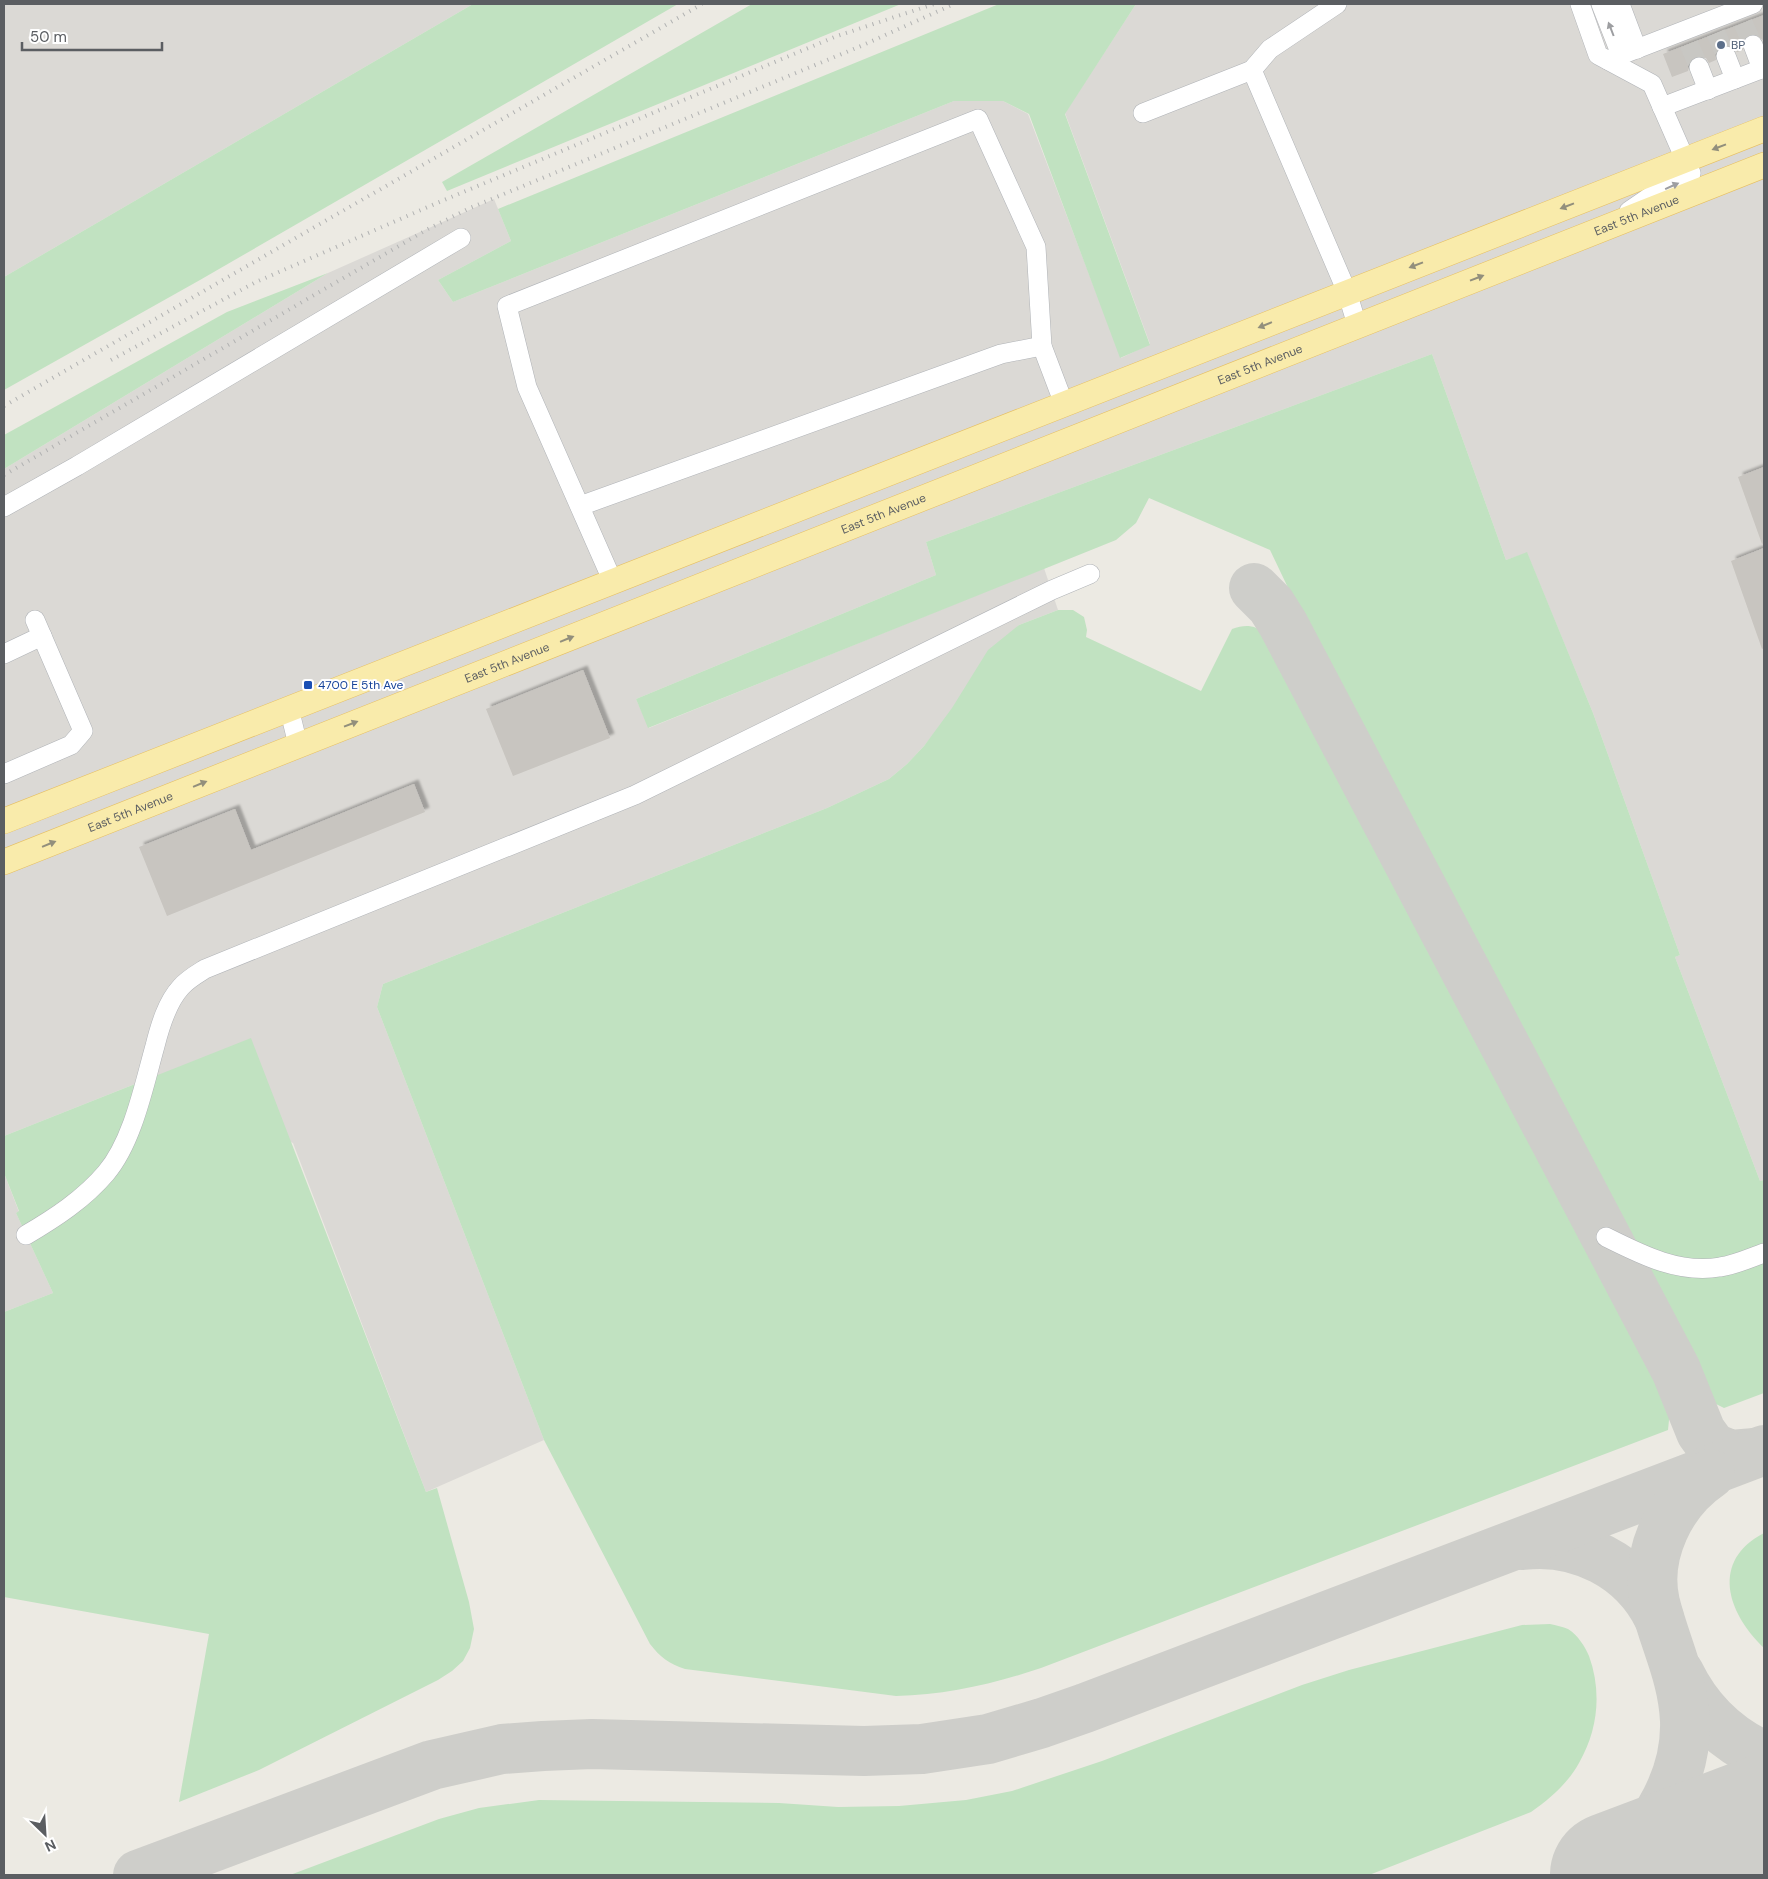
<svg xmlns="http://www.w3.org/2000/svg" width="1768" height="1879" font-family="'DM Sans',sans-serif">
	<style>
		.industrial { fill: #dbd9d5 }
		.green { fill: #c1e2c1 }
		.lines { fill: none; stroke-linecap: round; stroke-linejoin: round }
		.taxiway { stroke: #cececa; stroke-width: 50 }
		.runway { stroke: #cececa; stroke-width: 126 }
		.building { fill: #c8c5c0; filter: url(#shadow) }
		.minor-tunnel { stroke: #c8c7c3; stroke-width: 19; stroke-dasharray: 19 9; stroke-linecap: butt }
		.minor-casing { stroke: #b0b3b7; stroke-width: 20 }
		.major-casing { stroke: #e6bf62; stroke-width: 26 }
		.minor { stroke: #fff; stroke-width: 19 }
		.major { stroke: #f9ebab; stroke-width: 25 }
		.rail { stroke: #b1b2b2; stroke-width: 4; stroke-dasharray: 1 6; stroke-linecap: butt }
		.oneway { fill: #9d9ea1 }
		.oneway2 { fill: #928f7c }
		.service-dot { fill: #5c6f8a; stroke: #fff; stroke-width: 2 }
		.transit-dot { fill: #1a4fb4; stroke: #fff; stroke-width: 2 }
		.labels { text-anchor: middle; stroke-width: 4; stroke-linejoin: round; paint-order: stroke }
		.service-label { font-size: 12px; fill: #4e5e75; stroke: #fff; text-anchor: start }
		.street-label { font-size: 12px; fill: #5b5e62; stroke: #fff }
		.transit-label { font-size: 12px; fill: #164399; stroke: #fff; text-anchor: start }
	</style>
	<defs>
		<filter id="shadow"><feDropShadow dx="4.5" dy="-4.5" stdDeviation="1" flood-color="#0004"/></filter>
	</defs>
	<rect width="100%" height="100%" fill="#eceae3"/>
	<g class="industrial">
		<polygon points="4,4 473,4 4,277"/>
		<polygon points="1136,4 1764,4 1764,1180 1760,1181 1675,957 1680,955 1593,713 1527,553 1506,560 1432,354 926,542 936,575 636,699 649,728 1044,568 1058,610 1019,625 924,746 907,764 889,779 827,808 383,984 377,1007 544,1440 426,1492 293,1143 145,1080 4,1136 4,469 328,273 494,199 511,241 438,280 453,302 954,101 1003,101 1028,114 1121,358 1150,344 1065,113"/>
		<polygon points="4,1173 19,1212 16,1213 53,1293 4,1312"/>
	</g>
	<g class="green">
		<polygon points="473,4 678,4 200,280 4,390 4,277"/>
		<polygon points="752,4 901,4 447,191 442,182"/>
		<polygon points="999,4 1136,4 1065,114 1150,345 1120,358 1029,114 1003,101 954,101 453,302 438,280 511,241 498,209"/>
		<polygon points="328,273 4,469 4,435 227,312"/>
		<polygon points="1432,354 1506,560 1527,552 1593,713 1680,955 1675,957 1760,1181 1764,1180 1764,1393 1724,1408 1716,1404 1302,617 1270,550 1149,498 1136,523 1116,540 648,728 636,699 936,575 926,542"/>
		<path d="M 1058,610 L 1073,610 L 1084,617 L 1087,630 L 1086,637 L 1201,691 L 1232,629 C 1244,625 1254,624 1263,633 L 1566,1208 L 1670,1410 L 1668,1430 L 1041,1668 C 993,1684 946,1695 896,1696 L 685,1669 C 669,1664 660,1657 650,1644 L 544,1440 L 377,1007 L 383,984 L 827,808 L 889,779 L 907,764 L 924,746 L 952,708 L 988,650 L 1019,625 Z"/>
		<polygon points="251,1038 426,1492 437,1488 469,1602 474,1629 470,1648 463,1661 452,1671 438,1680 259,1770 179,1802 209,1634 4,1597 4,1312 53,1293 16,1213 19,1211 4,1173 4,1136"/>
		<path d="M 1764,1533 L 1764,1648 C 1727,1613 1710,1561 1764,1533 Z"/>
		<path d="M 1550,1624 C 1556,1625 1563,1627 1568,1629 C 1578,1635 1585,1647 1589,1656 C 1602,1692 1598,1730 1579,1763 C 1568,1783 1550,1799 1531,1812 L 1369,1875 L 290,1875 L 439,1819 L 479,1808 L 539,1800 L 779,1803 L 838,1807 L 899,1806 L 966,1800 L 1012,1791 L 1102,1761 L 1302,1685 L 1349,1670 L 1522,1625 Z"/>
	</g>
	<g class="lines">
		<g class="taxiway">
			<polyline points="1254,588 1271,605 1283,624 1676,1370 1701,1432 1709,1443 1714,1448 1731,1455 1755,1453"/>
			<path d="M 1522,1545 C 1578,1538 1634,1566 1659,1618"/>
			<path d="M 1679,1673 C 1697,1710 1726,1739 1764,1756"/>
			<polyline points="138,1875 432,1765 502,1749 543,1746 592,1744 864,1751 922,1749 988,1739 1042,1723 1085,1708 1764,1450"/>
			<path d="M 1591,1875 C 1620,1860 1643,1838 1660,1811 C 1676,1784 1686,1752 1685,1721 C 1683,1676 1665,1644 1655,1603 C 1644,1554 1670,1501 1710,1474"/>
		</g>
		<polyline class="runway" points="1613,1875 1764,1818"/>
	</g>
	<g class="building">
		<polygon points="1764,15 1764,41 1755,34 1749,35 1742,43 1743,50 1737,52 1733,47 1722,45 1717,49 1715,55 1716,60 1709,63 1706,58 1695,56 1690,60 1688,66 1688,71 1672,77 1663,54"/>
		<polygon points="1764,467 1764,543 1762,544 1738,477"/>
		<polygon points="1764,548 1764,648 1762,649 1731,561"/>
		<polygon points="583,670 610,738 513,776 486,709"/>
		<polygon points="414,784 425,812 167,916 139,847 235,809 251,850"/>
	</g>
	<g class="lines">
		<g class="minor-tunnel">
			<polyline points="1743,23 1753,45"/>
			<polyline points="1716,33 1726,56"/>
			<polyline points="1689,44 1699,67"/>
		</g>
		<g class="minor-casing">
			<g id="minor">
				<polyline points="1580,4 1598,55 1652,84 1691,173 1682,182 1651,196 1629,211"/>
				<polyline points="1601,4 1621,55"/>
				<polyline points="1620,4 1637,49"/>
				<polyline points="1753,45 1762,69"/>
				<polyline points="1726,56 1735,79"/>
				<polyline points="1608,60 1753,4"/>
				<polyline points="1699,67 1708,90"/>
				<polyline points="1252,70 1270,49 1337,4"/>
				<polyline points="1662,107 1764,68"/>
				<polyline points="1143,113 1252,70 1347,292 1357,325"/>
				<polyline points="580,506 1001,354 1042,346"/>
				<polyline points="4,507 77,466 461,238"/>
				<polyline points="613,582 527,387 507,306 978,119 1036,247 1042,346 1064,404"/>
				<polyline points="4,654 42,636"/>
				<polyline points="289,708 298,745"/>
				<polyline points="4,774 71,745 83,731 35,620"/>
				<path d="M 26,1235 C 55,1218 84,1199 106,1173 C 133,1141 144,1085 155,1046 C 160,1026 167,1002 181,987 C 188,979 197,974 205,969 L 635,795 L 1052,590 L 1090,574"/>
				<path d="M 1606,1237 C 1642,1255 1679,1274 1720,1267 C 1735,1265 1750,1258 1764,1253"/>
			</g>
		</g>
		<g class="major-casing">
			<g id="major">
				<polyline points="4,821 1764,129"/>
				<path id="s1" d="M 4,862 L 1764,165"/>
			</g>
		</g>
		<use href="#minor" class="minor"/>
		<use href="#major" class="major"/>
		<g class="rail">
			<polyline points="111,360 256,282 437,203 837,36 934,4"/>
			<polyline points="4,406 702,4"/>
			<polyline points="4,475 428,229 470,208 861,46 954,4"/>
		</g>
	</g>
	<defs><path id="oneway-solid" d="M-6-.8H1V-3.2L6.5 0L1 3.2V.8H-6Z" transform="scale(1.25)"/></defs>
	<g class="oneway">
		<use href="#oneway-solid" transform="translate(1611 29) rotate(-111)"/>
		<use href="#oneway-solid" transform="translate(1672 186) rotate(-24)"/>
	</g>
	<g class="oneway2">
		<use href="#oneway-solid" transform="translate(1719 147) rotate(159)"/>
		<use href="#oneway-solid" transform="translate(1567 206) rotate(159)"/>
		<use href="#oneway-solid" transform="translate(1416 265) rotate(159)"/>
		<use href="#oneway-solid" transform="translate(1477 278) rotate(-21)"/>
		<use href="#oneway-solid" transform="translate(1265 325) rotate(158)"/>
		<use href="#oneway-solid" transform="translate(567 639) rotate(-22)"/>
		<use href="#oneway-solid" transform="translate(351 724) rotate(-21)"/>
		<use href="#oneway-solid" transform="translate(200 784) rotate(-22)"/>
		<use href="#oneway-solid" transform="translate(49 844) rotate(-22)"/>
	</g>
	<circle class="service-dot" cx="1721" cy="45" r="5"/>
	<rect class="transit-dot" x="303" y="680" width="10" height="10" rx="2.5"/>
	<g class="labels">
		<g class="service-label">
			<text x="1731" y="49">BP</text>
		</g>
		<g class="street-label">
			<text dy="4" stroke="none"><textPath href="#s1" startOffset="1756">East 5th Avenue</textPath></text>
			<text dy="4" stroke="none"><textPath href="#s1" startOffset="1351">East 5th Avenue</textPath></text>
			<text dy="4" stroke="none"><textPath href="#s1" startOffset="946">East 5th Avenue</textPath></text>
			<text dy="4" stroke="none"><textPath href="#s1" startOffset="541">East 5th Avenue</textPath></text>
			<text dy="4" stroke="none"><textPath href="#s1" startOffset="136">East 5th Avenue</textPath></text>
		</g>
		<g class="transit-label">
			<text x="318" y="689">4700 E 5th Ave</text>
		</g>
	</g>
	<rect width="1768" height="1879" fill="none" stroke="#5b5e62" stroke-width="10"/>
	<g transform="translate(45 1834) rotate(155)" stroke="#ffffff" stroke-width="4" paint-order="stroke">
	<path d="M0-4L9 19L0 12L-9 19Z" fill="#5b5e62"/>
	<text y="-8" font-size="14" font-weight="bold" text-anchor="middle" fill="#5b5e62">N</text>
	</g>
	<path d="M22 42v8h140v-8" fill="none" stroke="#5b5e62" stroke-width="2.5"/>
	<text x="30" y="42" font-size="15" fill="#5b5e62" stroke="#ffffff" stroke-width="4" paint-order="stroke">50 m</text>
</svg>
